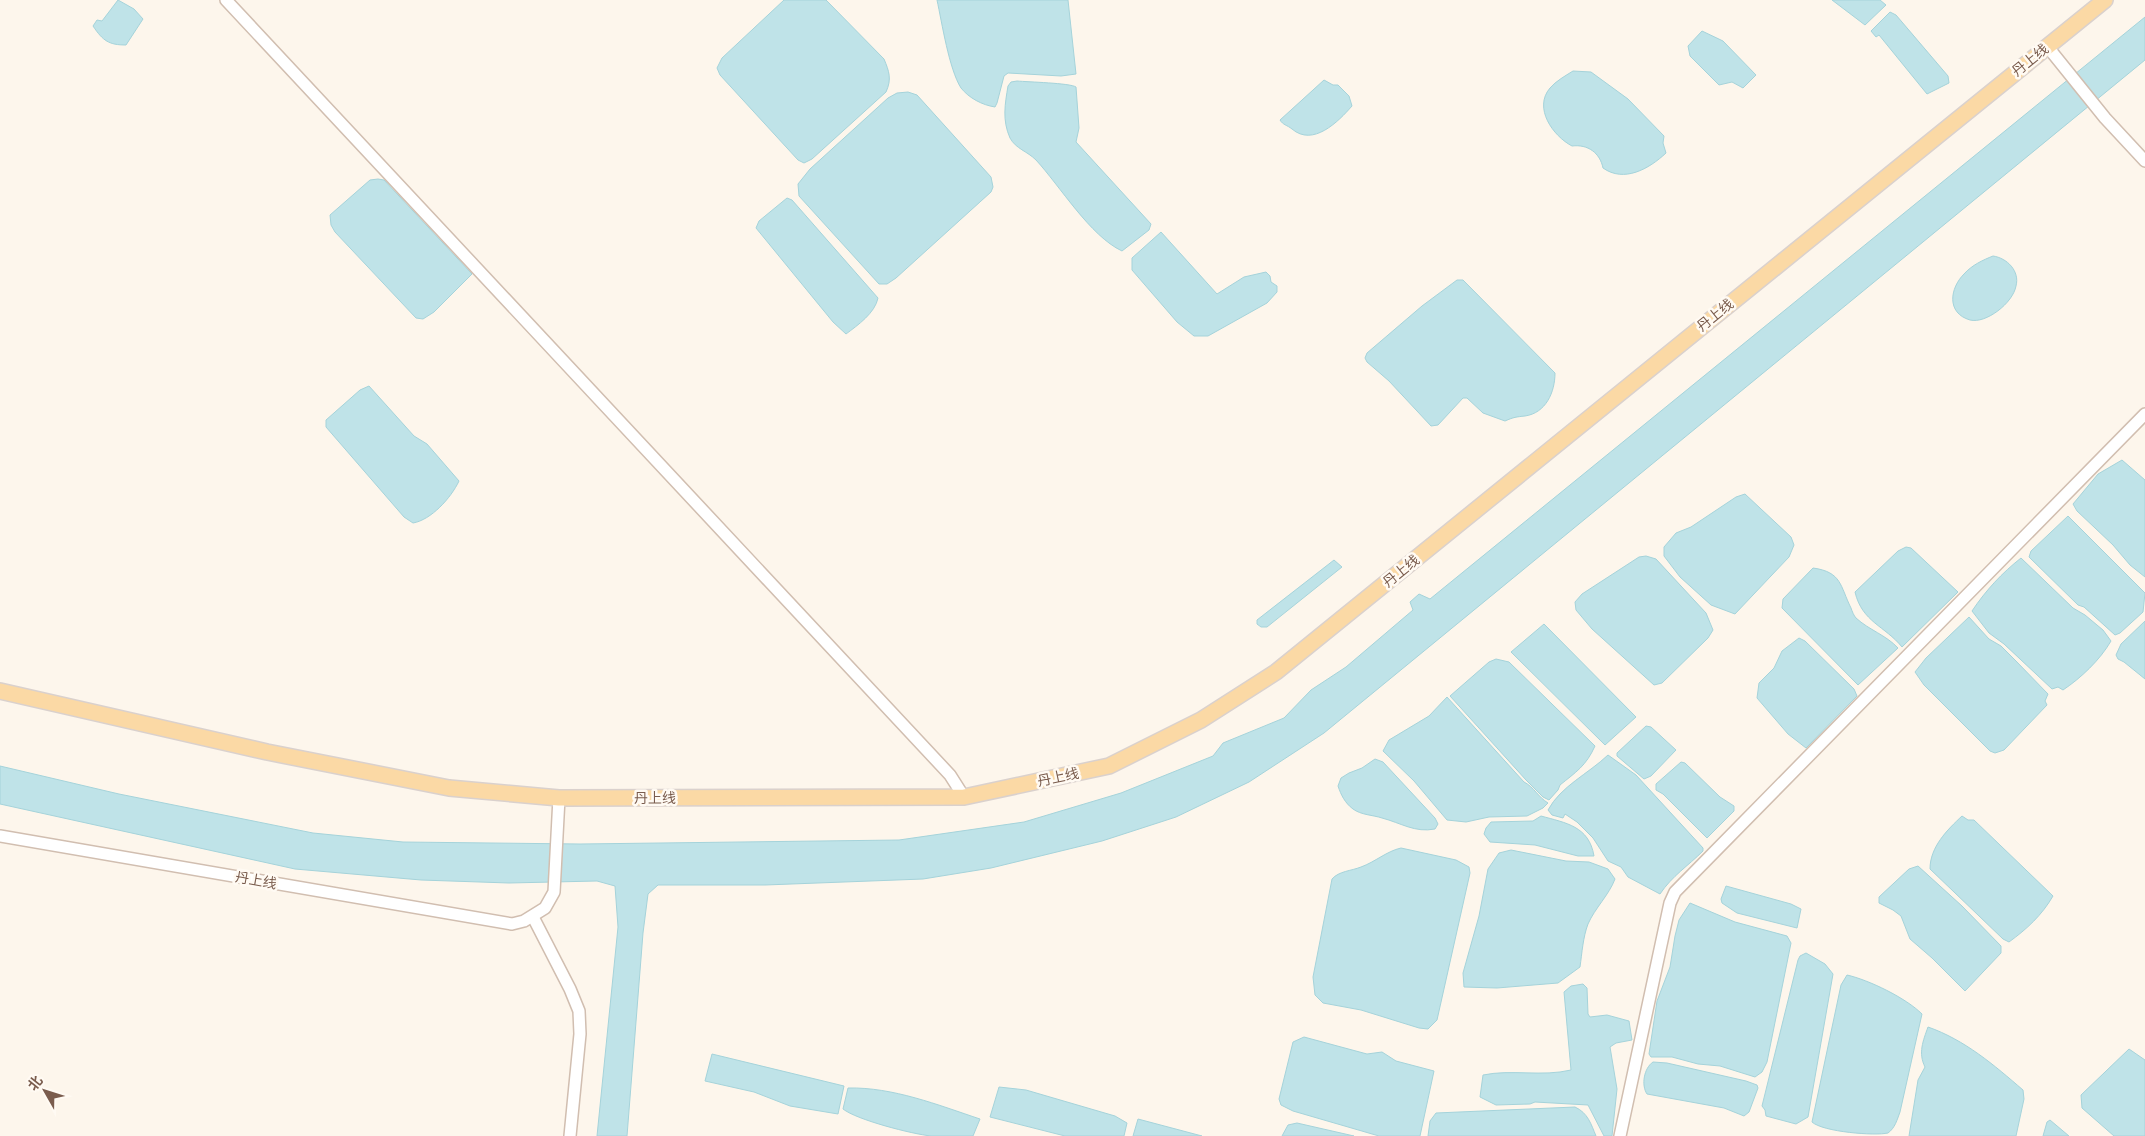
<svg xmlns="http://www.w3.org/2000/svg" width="2145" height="1136" font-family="Barlow,'Noto Sans SC',sans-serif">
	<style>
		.water { fill: #bfe3e8; stroke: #a5d3da }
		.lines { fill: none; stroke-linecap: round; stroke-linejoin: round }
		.minor-casing { stroke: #d1beb0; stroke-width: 14 }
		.major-casing { stroke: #dad1cd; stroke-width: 18 }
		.minor { stroke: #fff; stroke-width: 11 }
		.major { stroke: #fbd9a5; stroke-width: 15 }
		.labels { text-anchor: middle; stroke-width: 5; stroke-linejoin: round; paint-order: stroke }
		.street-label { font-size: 14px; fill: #7a5c4d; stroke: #fffaf3 }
	</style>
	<rect width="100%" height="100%" fill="#fdf6ec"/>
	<g class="water">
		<path d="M 118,0 L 134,9 L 143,19 L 126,45 C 109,45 103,41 93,26 L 97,20 L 102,21 Z"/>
		<path d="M 784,0 L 826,0 L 884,59 C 889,71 892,79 886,92 L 812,159 L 804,163 L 798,160 L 720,75 L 717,68 L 722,58 Z"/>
		<path d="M 937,0 L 1068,0 L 1076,74 L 1061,76 L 1008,73 L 1004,76 L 997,103 L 995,107 C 982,105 969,98 961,88 C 949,69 942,23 937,0 Z"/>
		<polygon points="1832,0 1880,0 1886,5 1865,25"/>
		<polygon points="1890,12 1896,15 1948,76 1949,83 1927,94 1879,35 1876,37 1871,31"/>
		<polygon points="2145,17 2145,60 1324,733 1249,782 1176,817 1102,841 991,868 923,879 765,885 658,885 648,894 643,933 627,1136 597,1136 618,927 615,886 597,881 509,883 421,880 295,869 0,804 0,766 119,794 313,833 403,842 580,844 899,840 1024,822 1121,793 1213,756 1223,743 1284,718 1311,690 1346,667 1413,610 1410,602 1419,594 1430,599"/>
		<polygon points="1702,31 1723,41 1756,75 1743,88 1732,82 1719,85 1690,56 1688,46"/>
		<path d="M 1573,71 L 1591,72 L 1628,99 L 1664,136 L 1663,143 L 1666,153 C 1649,169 1624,183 1603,168 C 1600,153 1588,144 1572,146 C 1553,136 1533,108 1550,88 C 1556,81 1565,76 1573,71 Z"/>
		<path d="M 1324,80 L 1333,85 L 1338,85 L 1349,96 L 1352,106 C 1338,122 1313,147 1292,129 C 1287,125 1283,125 1280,120 Z"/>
		<path d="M 1017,81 C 1028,82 1070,83 1076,87 L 1079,128 L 1076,142 L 1151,224 L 1149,230 L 1122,251 C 1090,236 1060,186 1036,160 C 1027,151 1016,149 1010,138 C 1002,120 1005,104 1008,86 L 1011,82 Z"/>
		<polygon points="908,92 917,95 991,177 993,187 991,192 896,278 887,284 879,284 799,196 798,184 810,169 888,98 897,93"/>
		<polygon points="378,179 384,180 472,274 434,312 423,319 416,318 335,232 331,225 330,215 370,180"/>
		<path d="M 787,198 L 792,200 L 878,298 C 875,313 858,325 846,334 L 833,322 L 756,228 L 759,221 Z"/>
		<polygon points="1161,232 1217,294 1244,277 1266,272 1270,276 1271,282 1277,286 1277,292 1267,303 1208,336 1194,336 1177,322 1132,270 1132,258"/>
		<path d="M 1993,256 C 2007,258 2020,271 2016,286 C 2013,303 1986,324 1970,320 C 1946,313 1950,288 1964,274 C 1972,265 1983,260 1993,256 Z"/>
		<path d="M 1457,280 L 1463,280 L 1555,373 C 1555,392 1546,413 1525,416 C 1516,417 1514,417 1505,421 L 1483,413 L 1467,398 L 1463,398 L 1438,425 L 1431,426 L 1389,381 L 1367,362 L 1365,358 L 1367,353 L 1422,306 Z"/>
		<path d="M 369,386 L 414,436 L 427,444 L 459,481 C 451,498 431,520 413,523 L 404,517 L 326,427 L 326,420 L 360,390 Z"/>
		<polygon points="2122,460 2145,480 2145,577 2130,565 2113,545 2077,511 2073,504 2098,474"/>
		<polygon points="1745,494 1791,537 1794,545 1789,557 1735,614 1711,605 1680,577 1664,556 1664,547 1676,533 1691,527 1736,497"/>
		<polygon points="2068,516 2145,593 2143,612 2120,633 2115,635 2084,607 2078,605 2029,557 2031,551"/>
		<path d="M 1906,547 L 1911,548 L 1958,592 L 1902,647 C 1885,626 1862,622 1855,592 L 1898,551 Z"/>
		<polygon points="1646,556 1656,559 1706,613 1713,630 1708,638 1662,683 1654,685 1592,629 1576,610 1575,602 1582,594 1639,557"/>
		<path d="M 2021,558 L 2073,608 L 2085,615 L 2103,630 L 2111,641 C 2100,660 2081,678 2063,690 L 2058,687 L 2052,689 L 2004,644 L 1989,633 L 1972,611 C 1986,590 2002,573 2021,558 Z"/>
		<polygon points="1334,560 1342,567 1267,627 1261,627 1257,624 1257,620"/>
		<path d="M 1813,568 C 1842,572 1840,586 1851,608 C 1852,611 1854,616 1856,618 C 1869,630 1886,635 1898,648 L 1858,685 L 1782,608 L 1783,599 Z"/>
		<polygon points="1969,617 1989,639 2001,646 2016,661 2048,694 2045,701 2047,705 2004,750 1995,753 1990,751 1924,685 1915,672 1926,658"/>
		<polygon points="2145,621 2145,679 2124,662 2118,659 2116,655 2121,644"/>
		<polygon points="1544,624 1636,717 1605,745 1511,652"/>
		<polygon points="1799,638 1805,641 1854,689 1857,696 1806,748 1788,734 1757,698 1759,683 1774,668 1782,651"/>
		<path d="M 1496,659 L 1509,662 L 1595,746 C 1586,766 1576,772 1560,785 L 1558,790 L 1549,800 L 1543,797 L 1526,780 L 1450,696 L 1489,662 Z"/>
		<path d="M 1447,697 L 1524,782 C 1534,787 1538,797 1548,803 L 1543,808 L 1527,816 L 1489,817 L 1466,822 L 1447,820 L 1414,781 L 1383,751 L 1389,740 L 1429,716 Z"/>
		<polygon points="1646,726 1651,727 1676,750 1651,776 1644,779 1617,756 1617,753"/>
		<path d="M 1608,755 L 1636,775 L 1703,848 L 1703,851 C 1688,866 1672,876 1660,894 L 1628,877 L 1621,867 L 1608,861 L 1593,838 L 1577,822 L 1565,814 L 1563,818 L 1552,815 L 1548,810 C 1561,786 1588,774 1608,755 Z"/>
		<path d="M 1375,759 L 1383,762 L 1435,818 L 1438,824 L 1435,829 C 1415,833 1401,823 1382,818 C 1373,815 1361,815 1353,809 C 1345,803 1341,795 1338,786 L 1341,778 L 1349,773 L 1362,768 Z"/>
		<polygon points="1681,762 1685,763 1720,797 1734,806 1734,811 1707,838 1663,794 1656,790 1656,784"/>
		<path d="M 1541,816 C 1566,823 1589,826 1594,856 L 1578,856 L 1535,845 L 1490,842 L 1484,834 L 1486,828 L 1491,822 L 1533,821 Z"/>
		<path d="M 1962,816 L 1968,820 L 1974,820 L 2053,896 C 2042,915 2027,929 2009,942 L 2003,939 L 1930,869 C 1930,847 1947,830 1962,816 Z"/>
		<path d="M 1401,848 L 1456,860 L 1469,867 L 1470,873 L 1437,1020 L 1428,1029 L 1419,1028 L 1361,1010 L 1323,1003 L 1315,995 L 1313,977 L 1332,879 C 1339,871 1351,871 1361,867 C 1375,862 1387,851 1401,848 Z"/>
		<path d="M 1511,850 L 1566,861 L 1589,862 L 1608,869 L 1615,879 C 1609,895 1595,908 1588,924 C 1583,937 1582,953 1580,967 L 1558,983 L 1497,988 L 1464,987 L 1463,973 L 1479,916 L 1488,869 L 1499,853 Z"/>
		<polygon points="1918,866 1962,906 2001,946 2001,953 1965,991 1932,958 1910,939 1901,916 1893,910 1879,903 1879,897 1909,869"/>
		<polygon points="1726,886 1791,904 1801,909 1797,928 1737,913 1722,903 1721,899"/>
		<polygon points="1690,903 1735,922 1787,936 1791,943 1767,1062 1762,1072 1755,1077 1720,1066 1698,1064 1672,1057 1651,1057 1649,1054 1657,1001 1670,967 1675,936 1679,920"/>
		<polygon points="1806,953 1825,964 1833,974 1808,1117 1796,1124 1766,1116 1765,1110 1762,1106 1798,960 1800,956"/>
		<path d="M 1847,975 C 1869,980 1906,998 1922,1014 L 1900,1112 C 1897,1120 1895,1128 1888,1133 C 1875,1136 1823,1132 1812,1122 L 1841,985 Z"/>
		<path d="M 1583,984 L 1587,988 L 1588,1014 L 1590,1017 L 1607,1015 L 1629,1021 L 1632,1040 L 1616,1043 L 1610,1047 L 1617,1089 L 1612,1136 L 1604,1136 L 1588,1105 L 1535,1102 L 1530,1104 L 1496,1105 L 1480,1097 L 1483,1075 C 1512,1069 1542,1077 1571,1070 L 1564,992 L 1571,986 Z"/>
		<path d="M 1928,1027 C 1965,1040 1994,1065 2023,1090 L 2024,1099 L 2016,1136 L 1909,1136 L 1918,1080 L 1925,1067 C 1918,1053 1923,1041 1928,1027 Z"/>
		<polygon points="1304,1037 1367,1054 1382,1052 1396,1061 1434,1071 1420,1136 1379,1136 1293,1111 1281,1105 1279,1099 1293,1042"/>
		<polygon points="2129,1049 2145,1060 2145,1136 2114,1136 2082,1108 2081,1095"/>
		<polygon points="712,1054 844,1086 838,1114 790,1106 754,1092 705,1081"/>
		<path d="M 1653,1062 L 1667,1063 L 1746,1081 L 1757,1085 L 1758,1088 L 1749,1112 L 1744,1116 L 1724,1108 L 1647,1094 C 1641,1085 1644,1068 1653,1062 Z"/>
		<polygon points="999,1087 1026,1090 1115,1116 1127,1123 1124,1136 1065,1136 990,1117"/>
		<path d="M 848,1088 C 893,1087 938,1105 980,1119 L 973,1136 C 959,1136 945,1136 931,1136 C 912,1134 857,1120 843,1109 Z"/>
		<path d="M 1575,1107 C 1588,1113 1591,1124 1596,1136 L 1428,1136 L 1430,1121 L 1436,1113 Z"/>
		<polygon points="1138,1119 1202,1136 1133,1136"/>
		<polygon points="2050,1120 2069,1136 2043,1136 2047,1122"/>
		<polygon points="1297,1123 1354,1136 1282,1136 1288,1125"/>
	</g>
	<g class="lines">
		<g class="minor-casing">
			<g id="minor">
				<polyline points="226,0 950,775 964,797"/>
				<polyline points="2047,46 2105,118 2145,161"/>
				<polyline points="0,836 512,924 524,921 545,908 554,892 559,798"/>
				<polyline points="533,917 570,989 579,1011 580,1034 570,1136"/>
				<polyline points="1620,1136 1670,903 1675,892 2145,414"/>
			</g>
		</g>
		<g class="major-casing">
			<polyline id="major" points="0,691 267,752 449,788 559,798 964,797 1109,766 1201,720 1276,672 2105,0"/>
		</g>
		<use href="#minor" class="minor"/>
		<use href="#major" class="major"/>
	</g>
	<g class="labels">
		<g class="street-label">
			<text transform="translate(2030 60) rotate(-39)" y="5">丹上线</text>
			<text transform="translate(1715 315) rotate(-39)" y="5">丹上线</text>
			<text transform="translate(1401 571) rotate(-39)" y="5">丹上线</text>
			<text transform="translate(1058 777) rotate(-12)" y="5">丹上线</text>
			<text x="655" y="803">丹上线</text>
			<text transform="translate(256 880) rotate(10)" y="5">丹上线</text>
		</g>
	</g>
	<g transform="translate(45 1091) rotate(309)" stroke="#fffaf3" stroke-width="4" paint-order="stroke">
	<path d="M0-4L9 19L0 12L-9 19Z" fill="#7a5c4d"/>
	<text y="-8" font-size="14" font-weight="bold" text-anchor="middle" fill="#7a5c4d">北</text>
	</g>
</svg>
